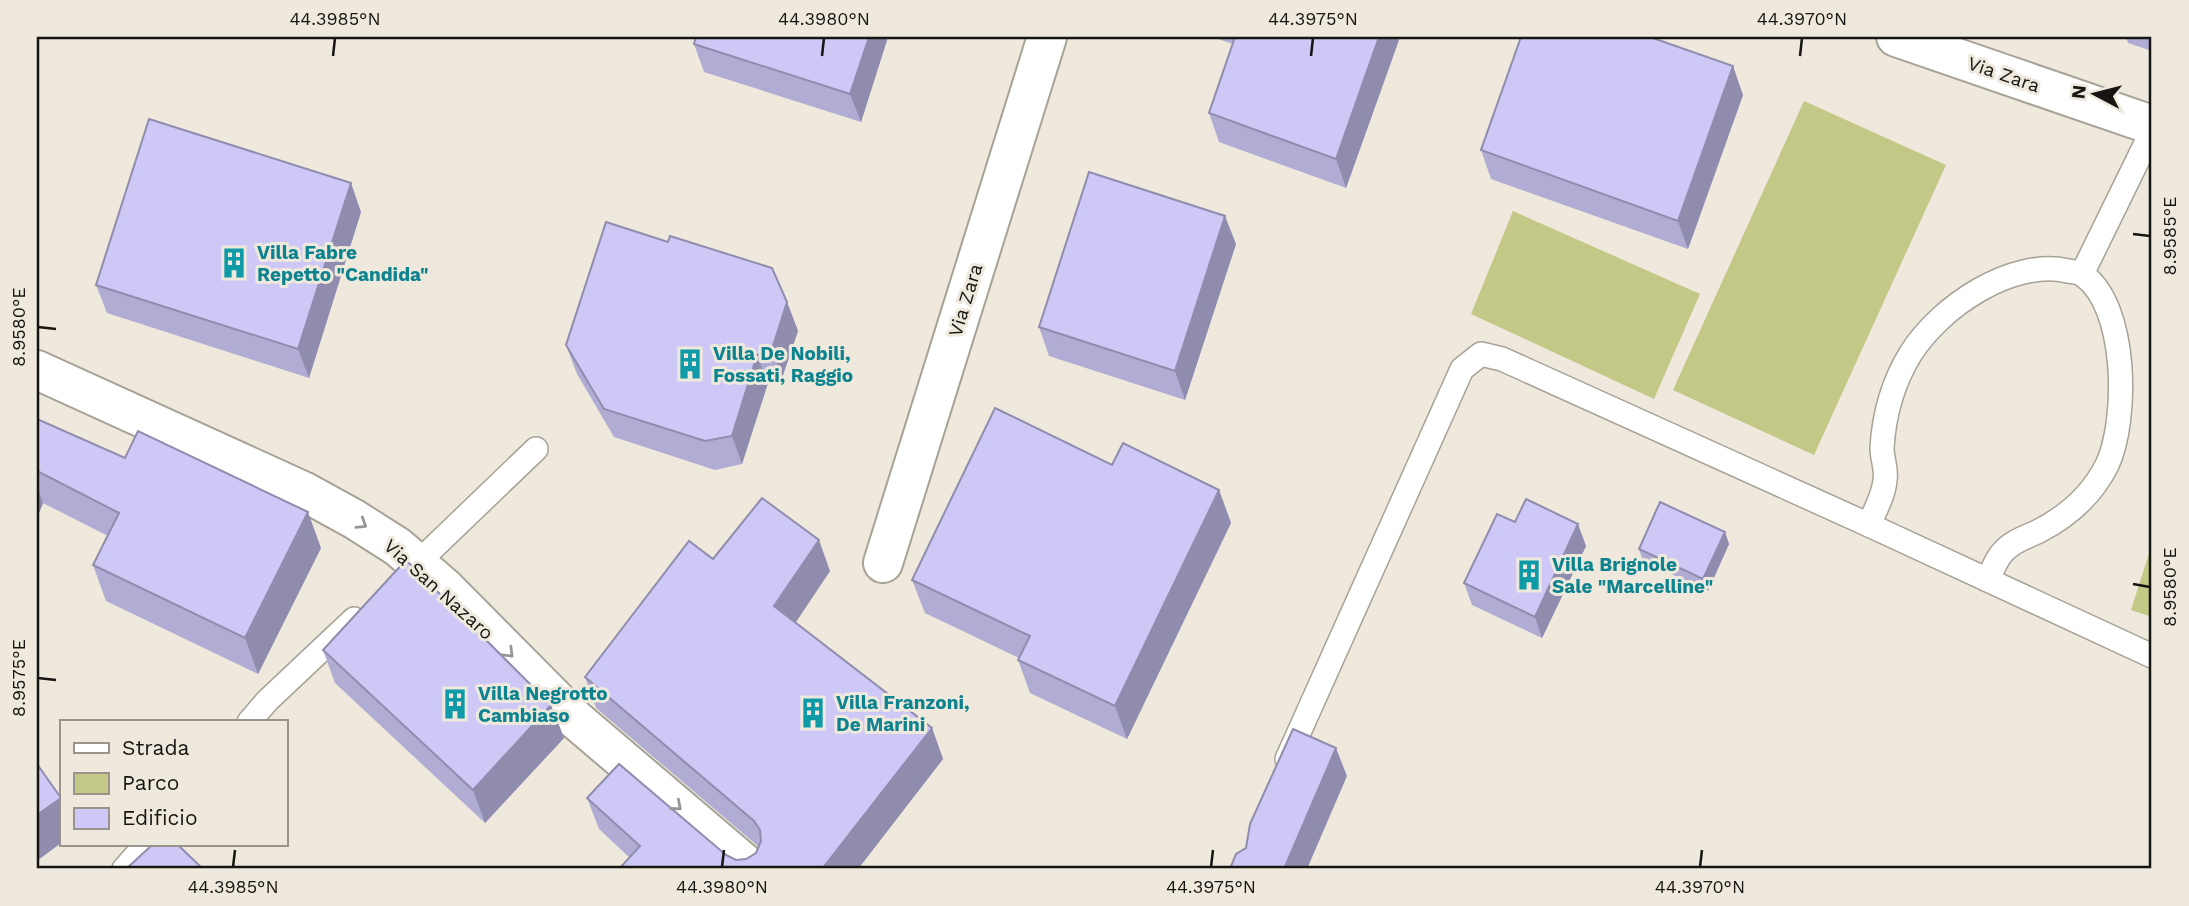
<svg xmlns="http://www.w3.org/2000/svg" width="2189" height="906" font-family="'Work Sans',sans-serif">
	<style>
		.green { fill: #c3c887 }
		.lines { fill: none; stroke-linecap: round; stroke-linejoin: round }
		.lane-casing { stroke: #a7a296; stroke-width: 26 }
		.street-casing { stroke: #a7a296; stroke-width: 42 }
		.lane { stroke: #fff; stroke-width: 23 }
		.street { stroke: #fff; stroke-width: 38 }
		.wall { fill: #b1acd4 }
		.shaded-wall { fill: #908cad }
		.building { fill: #cec8f7; stroke: #908cad; stroke-width: 2 }
		.oneway { stroke: #979694 }
		.ticks { fill: none; stroke: #171511; stroke-width: 2.5 }
		.labels { text-anchor: middle; stroke-width: 6; stroke-linejoin: round; paint-order: stroke }
		.street-label { font-size: 19px; fill: #171511; stroke: #eee9dc }
		.culture-label { font-size: 19px; font-weight: bold; fill: #0d838f; stroke: #eee9dc; text-anchor: start }
		.neatline { fill: none; stroke: #171511; stroke-width: 2.5 }
		.ticks-label { font-size: 18px; text-anchor: middle; fill: #171511 }
	</style>
	<rect width="100%" height="100%" fill="#eee9dc"/>
	<g class="green">
		<polygon points="1804,101 1946,165 1814,455 1673,390"/>
		<polygon points="1513,211 1700,294 1654,399 1471,314"/>
		<polygon points="2152,544 2152,617 2131,610"/>
	</g>
	<g class="lines">
		<g class="lane-casing">
			<g id="lane">
				<polyline points="2082,274 2152,131"/>
				<path d="M 1869,525 C 1875,510 1884,495 1885,480 C 1887,469 1882,459 1882,448 C 1884,414 1893,382 1911,353 C 1940,307 2012,258 2068,271 C 2072,272 2079,272 2083,275 C 2128,306 2128,421 2107,465 C 2092,495 2068,516 2039,531 C 2027,537 2012,541 2003,552 C 1996,559 1992,571 1988,580"/>
				<polyline points="409,571 536,449"/>
				<polyline points="249,722 267,701 354,619"/>
				<polyline points="1287,759 1462,369 1481,354 1502,359 1869,525 2152,656"/>
				<polyline points="124,869 145,845"/>
			</g>
		</g>
		<g class="street-casing">
			<g id="street">
				<polyline points="1896,37 2152,125"/>
				<polyline points="37,370 303,491 354,519 398,547 444,587 576,720 751,869"/>
				<polyline points="883,563 1047,37"/>
			</g>
		</g>
		<use href="#lane" class="lane"/>
		<use href="#street" class="street"/>
	</g>
	<g class="wall">
		<polygon points="696,37 888,37 861,122 704,72 694,44"/>
		<polygon points="1212,37 1400,37 1346,188 1219,142 1209,113 1233,44"/>
		<polygon points="2126,37 2152,37 2152,51 2128,43"/>
		<polygon points="1743,95 1688,249 1491,179 1481,150"/>
		<polygon points="361,212 309,378 107,313 96,285"/>
		<polygon points="1236,244 1185,400 1049,356 1039,327"/>
		<polygon points="787,302 798,331 782,378 768,383 742,464 715,470 614,437 577,374 566,345"/>
		<polygon points="37,419 321,548 258,674 106,601 93,565 108,536 43,503 37,518"/>
		<polygon points="1112,465 1219,490 1231,523 1127,739 1030,693 1018,660 1019,658 925,613 912,580"/>
		<polygon points="1515,522 1586,546 1542,638 1472,605 1464,583"/>
		<polygon points="1725,532 1729,544 1708,591 1643,561 1639,549"/>
		<polygon points="713,559 830,571 795,623 932,728 943,759 858,869 619,869 630,858 599,829 587,798 736,860 746,859 756,853 759,847 596,708 585,677"/>
		<polygon points="323,650 551,705 564,738 485,823 335,683"/>
	</g>
	<g class="shaded-wall">
		<polygon points="869,37 888,37 861,122 850,94"/>
		<polygon points="1379,37 1400,37 1346,188 1336,159"/>
		<polygon points="1733,66 1743,95 1688,249 1678,221"/>
		<polygon points="351,183 361,212 309,378 298,349"/>
		<polygon points="1225,216 1236,244 1185,400 1175,371"/>
		<polygon points="787,302 798,331 782,378 772,349"/>
		<polygon points="757,355 768,383 742,464 732,436"/>
		<polygon points="37,487 43,503 37,518"/>
		<polygon points="1219,490 1231,523 1127,739 1115,706"/>
		<polygon points="308,512 321,548 258,674 245,638"/>
		<polygon points="1578,524 1586,546 1542,638 1535,617"/>
		<polygon points="1725,532 1729,544 1708,591 1703,579"/>
		<polygon points="819,540 830,571 786,637 774,606"/>
		<polygon points="551,705 564,738 485,823 473,790"/>
		<polygon points="932,728 943,759 858,869 822,869"/>
		<polygon points="1336,748 1347,776 1307,869 1284,869"/>
		<polygon points="61,798 61,843 37,861 37,815"/>
	</g>
	<g class="building">
		<polygon points="696,37 869,37 850,94 694,44"/>
		<polygon points="1235,37 1379,37 1336,159 1209,113"/>
		<polygon points="1521,37 1650,37 1733,66 1678,221 1481,150"/>
		<polygon points="149,119 351,183 298,349 96,285"/>
		<polygon points="1089,172 1225,216 1175,371 1039,327"/>
		<polygon points="606,222 668,242 670,236 772,268 787,302 772,349 757,355 732,436 705,441 604,409 566,345"/>
		<polygon points="995,408 1112,465 1123,443 1219,490 1115,706 1018,660 1030,636 912,580"/>
		<polygon points="37,419 125,458 138,431 308,512 245,638 93,565 119,513 37,471"/>
		<polygon points="762,498 819,540 774,606 932,728 822,869 619,869 640,846 587,798 619,764 726,855 736,860 746,859 756,853 761,841 760,830 754,821 585,677 689,541 713,559"/>
		<polygon points="1526,499 1578,524 1535,617 1464,583 1497,514 1515,522"/>
		<polygon points="1660,502 1725,532 1703,579 1639,549"/>
		<polygon points="406,560 551,705 473,790 323,650"/>
		<polygon points="1293,729 1336,748 1284,869 1230,869 1236,854 1246,848 1250,824"/>
		<polygon points="37,764 61,798 37,815"/>
		<polygon points="152,845 178,845 203,869 126,869"/>
	</g>
	<defs><path id="oneway-chevron" d="M-2-3.5L2.5 0L-2 3.5" fill="none" stroke-width="1.6" stroke-linecap="round" stroke-linejoin="round" transform="scale(1.75)"/></defs>
	<g class="oneway">
		<use href="#oneway-chevron" transform="translate(362 524) rotate(32)"/>
		<use href="#oneway-chevron" transform="translate(509 653) rotate(45)"/>
		<use href="#oneway-chevron" transform="translate(677 806) rotate(41)"/>
	</g>
	<path class="ticks" d="M 333,56 L 335,38M 822,56 L 824,38M 1311,56 L 1313,38M 1800,56 L 1802,38M 2133,234 L 2150,236M 38,327 L 56,329M 2133,584 L 2150,587M 38,678 L 56,680M 233,867 L 235,850M 722,867 L 724,850M 1211,867 L 1213,850M 1700,867 L 1702,850"/>
	<defs>
		<g id="building-bare" transform="scale(2.415)"><path d="M-4-6H4V6H1V3H-1V6H-4ZM-2.5-4.3h1.7v1.8h-1.7ZM.8-4.3h1.7v1.8H.8ZM-2.5-1h1.7V.8h-1.7ZM.8-1h1.7V.8H.8Z" fill="#0f9aa8" stroke="#eee9dc" stroke-width="2.5" paint-order="stroke"/></g>
	</defs>
	<g fill-rule="evenodd">
		<use href="#building-bare" x="234" y="263"/>
		<use href="#building-bare" x="690" y="364"/>
		<use href="#building-bare" x="1529" y="575"/>
		<use href="#building-bare" x="455" y="704"/>
		<use href="#building-bare" x="813" y="713"/>
	</g>
	<g class="labels">
		<g class="street-label">
			<text transform="translate(2004 74) rotate(19)" y="7">Via Zara</text>
			<text transform="translate(965 300) rotate(-73)" y="7">Via Zara</text>
			<text transform="translate(439 589) rotate(42)" y="7">Via San Nazaro</text>
		</g>
		<g class="culture-label">
			<text x="257" y="259">Villa Fabre<tspan x="257" dy="22">Repetto "Candida"</tspan></text>
			<text x="713" y="360">Villa De Nobili,<tspan x="713" dy="22">Fossati, Raggio</tspan></text>
			<text x="1552" y="571">Villa Brignole<tspan x="1552" dy="22">Sale "Marcelline"</tspan></text>
			<text x="478" y="700">Villa Negrotto<tspan x="478" dy="22">Cambiaso</tspan></text>
			<text x="836" y="709">Villa Franzoni,<tspan x="836" dy="22">De Marini</tspan></text>
		</g>
	</g>
	<rect width="2189" height="906" fill="none" stroke="#eee9dc" stroke-width="77"/>
	<rect x="60" y="720" width="228" height="126" fill="#eee9dc" stroke="#98948b" stroke-width="2"/>
	<rect x="74" y="743" width="35" height="10" fill="#ffffff" stroke="#98948b" stroke-width="2"/>
	<text x="122" y="755" font-size="21" fill="#171511">Strada</text>
	<rect x="74" y="773" width="35" height="21" fill="#c3c887" stroke="#98948b" stroke-width="2"/>
	<text x="122" y="790" font-size="21" fill="#171511">Parco</text>
	<rect x="74" y="808" width="35" height="21" fill="#cec8f7" stroke="#98948b" stroke-width="2"/>
	<text x="122" y="825" font-size="21" fill="#171511">Edificio</text>
	<g transform="translate(2095 94) rotate(277)" stroke="#eee9dc" stroke-width="5" paint-order="stroke">
	<path d="M0-5L12 26L0 18L-12 26Z" fill="#171511"/>
	<text y="-10" font-size="19" font-weight="bold" text-anchor="middle" fill="#171511">N</text>
	</g>
	<rect x="38" y="38" width="2112" height="829" class="neatline"/>
	<g class="ticks-label">
		<text x="335" y="25">44.3985°N</text>
		<text x="824" y="25">44.3980°N</text>
		<text x="1313" y="25">44.3975°N</text>
		<text x="1802" y="25">44.3970°N</text>
		<text transform="translate(2170 236) rotate(-90)" y="6">8.9585°E</text>
		<text transform="translate(19 327) rotate(-90)" y="6">8.9580°E</text>
		<text transform="translate(2170 587) rotate(-90)" y="6">8.9580°E</text>
		<text transform="translate(19 678) rotate(-90)" y="6">8.9575°E</text>
		<text x="233" y="893">44.3985°N</text>
		<text x="722" y="893">44.3980°N</text>
		<text x="1211" y="893">44.3975°N</text>
		<text x="1700" y="893">44.3970°N</text>
	</g>
</svg>
